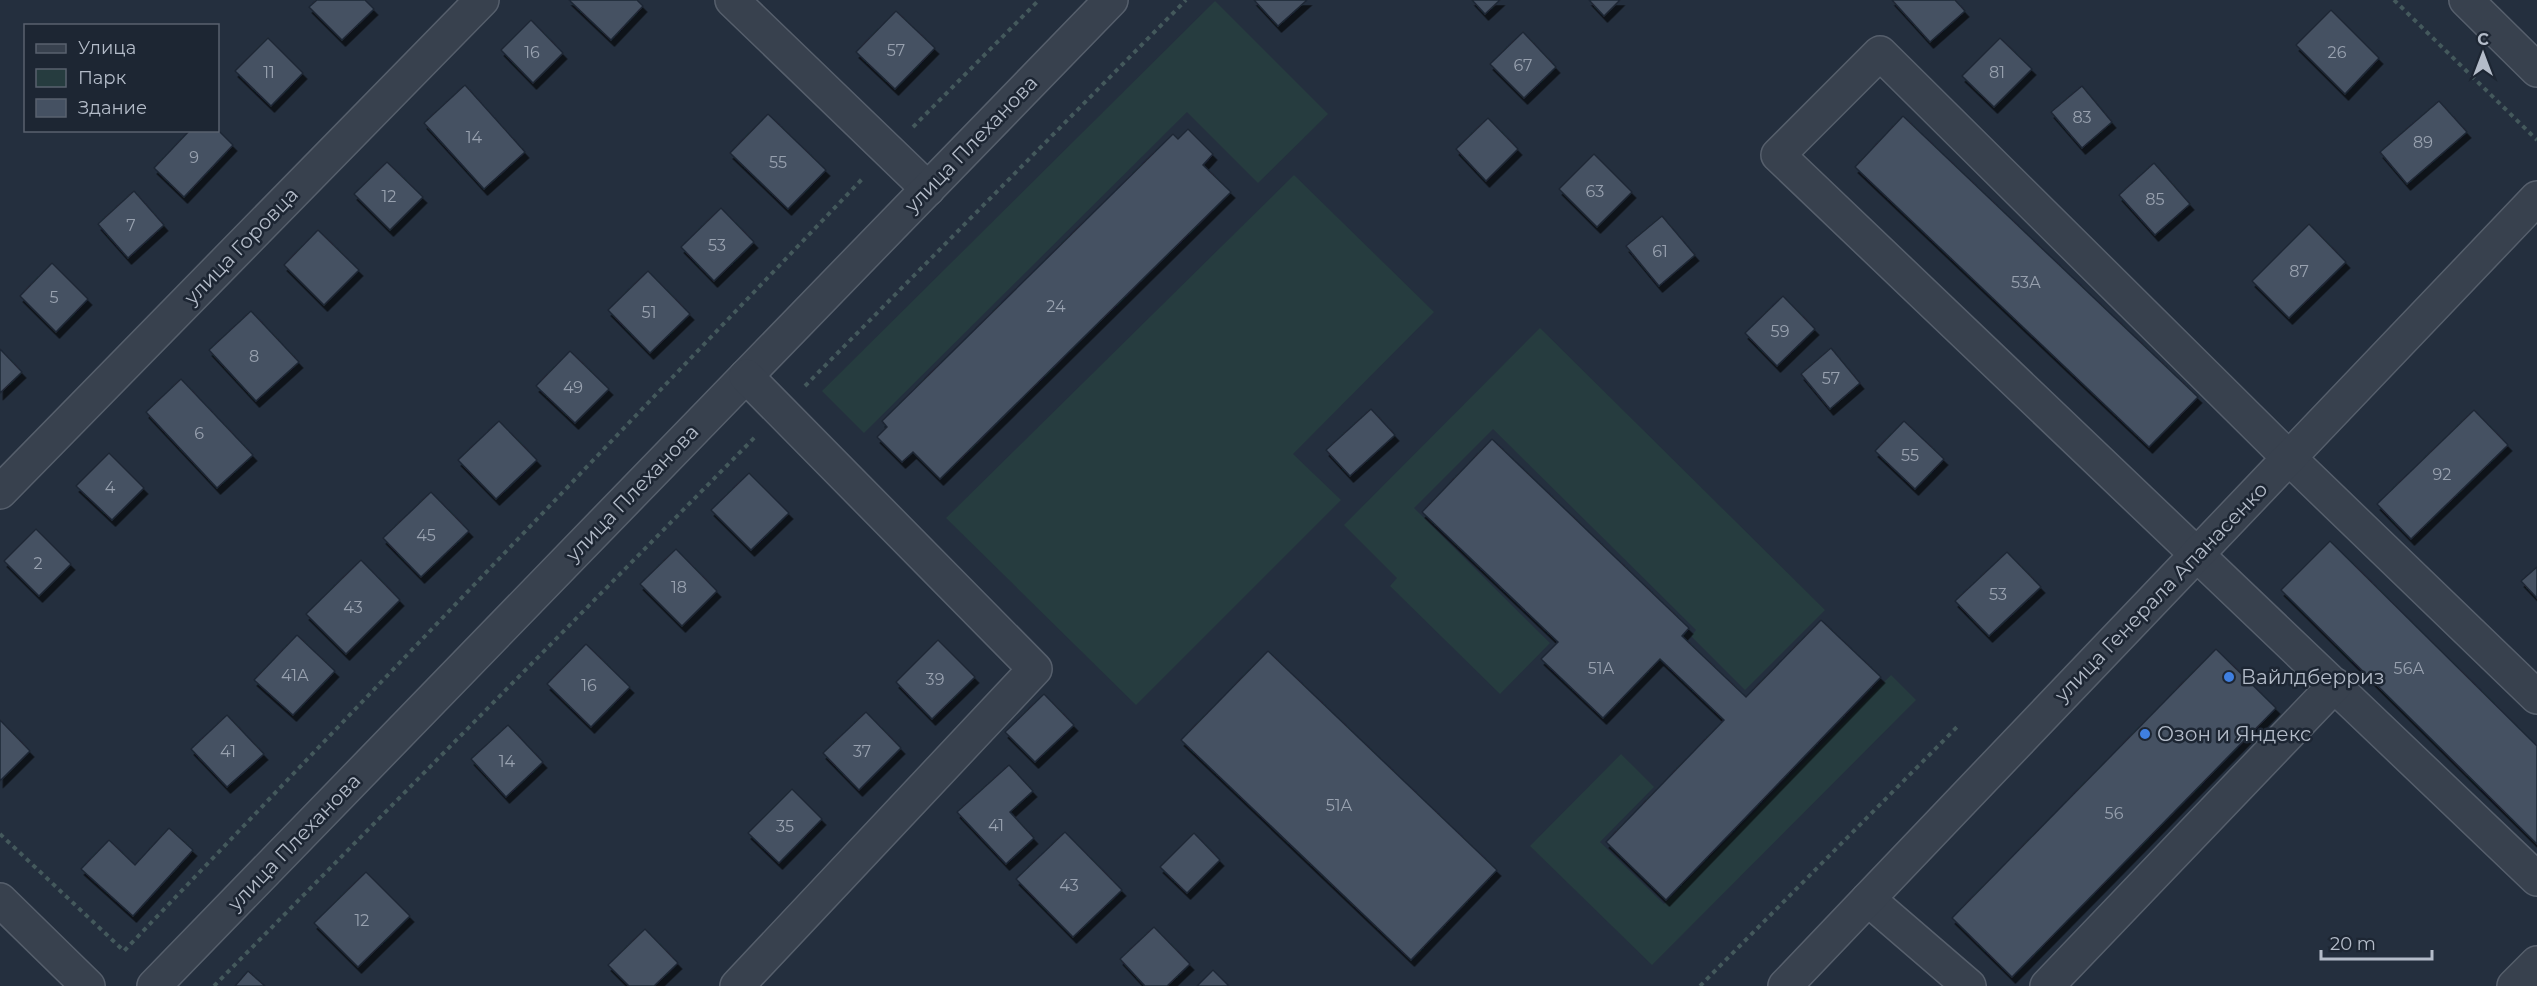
<svg xmlns="http://www.w3.org/2000/svg" width="2537" height="986" font-family="Montserrat,sans-serif">
	<style>
		.green { fill: #263c3f }
		.building { fill: #455162; stroke: #1f2835; stroke-width: 1.5; filter: url(#shadow) }
		.lines { fill: none; stroke-linecap: round; stroke-linejoin: round }
		.minor-casing { stroke: #565f6c; stroke-width: 36 }
		.path { stroke: #44595c; stroke-width: 4; stroke-dasharray: 4.5 4.5; stroke-linecap: butt }
		.minor { stroke: #38414e; stroke-width: 33 }
		.shop-dot { fill: #3f7fe0; stroke: #1d2633; stroke-width: 2 }
		.labels { text-anchor: middle; stroke-width: 5; stroke-linejoin: round; paint-order: stroke }
		.number-label { font-size: 16px; fill: #98a1af }
		.street-label { font-size: 20px; fill: #b4bcc9; stroke: #1d2633 }
		.poi-label { font-size: 20px; fill: #b4bcc9; stroke: #1d2633; text-anchor: start }
	</style>
	<defs>
		<filter id="shadow"><feDropShadow dx="3.5" dy="6" stdDeviation="0" flood-color="#0009"/></filter>
	</defs>
	<rect width="100%" height="100%" fill="#242f3e"/>
	<g class="green">
		<polygon points="1215,1 1328,114 1258,183 1187,112 864,433 822,391"/>
		<polygon points="1294,175 1434,312 1293,454 1341,500 1136,705 946,518"/>
		<polygon points="1540,328 1825,610 1745,690 1691,636 1696,630 1493,429 1414,508 1550,643 1500,694 1390,586 1397,578 1344,525"/>
		<polygon points="1891,675 1916,700 1652,965 1530,846 1621,754 1654,787 1600,842 1664,904"/>
	</g>
	<g class="building">
		<polygon points="317,0 365,0 374,9 342,40 309,7"/>
		<polygon points="569,0 637,0 643,6 611,40"/>
		<polygon points="1254,0 1307,0 1278,26"/>
		<polygon points="1472,0 1500,0 1485,14"/>
		<polygon points="1589,0 1620,0 1604,16"/>
		<polygon points="1892,0 1955,0 1965,11 1930,42"/>
		<polygon points="2331,10 2379,58 2345,94 2296,45"/>
		<polygon points="896,11 935,48 895,89 856,52"/>
		<polygon points="531,20 563,53 533,83 501,50"/>
		<polygon points="1523,32 1556,67 1524,98 1490,64"/>
		<polygon points="268,38 303,73 271,106 235,71"/>
		<polygon points="2000,38 2032,69 1994,107 1962,76"/>
		<polygon points="465,85 525,152 484,189 424,123"/>
		<polygon points="2082,86 2112,122 2082,148 2051,112"/>
		<polygon points="2439,101 2467,132 2407,184 2380,152"/>
		<polygon points="768,114 826,170 788,209 730,153"/>
		<polygon points="1903,116 2198,397 2149,447 1855,167"/>
		<polygon points="1488,118 1518,149 1486,181 1456,149"/>
		<polygon points="1188,129 1213,154 1203,165 1231,192 940,479 913,452 902,462 877,437 887,427 882,421 1173,134 1178,139"/>
		<polygon points="190,130 218,130 233,145 184,197 154,168"/>
		<polygon points="1594,154 1632,192 1597,227 1559,189"/>
		<polygon points="387,162 423,197 390,230 354,194"/>
		<polygon points="2154,163 2190,204 2155,235 2119,195"/>
		<polygon points="134,191 164,225 128,258 98,224"/>
		<polygon points="721,208 754,242 714,281 681,247"/>
		<polygon points="1662,216 1695,255 1659,286 1626,246"/>
		<polygon points="2309,224 2346,262 2289,318 2252,281"/>
		<polygon points="318,230 359,270 324,305 284,265"/>
		<polygon points="52,263 88,299 56,332 20,296"/>
		<polygon points="648,271 690,314 650,353 608,310"/>
		<polygon points="1783,296 1815,329 1777,366 1745,333"/>
		<polygon points="251,311 299,362 256,401 209,350"/>
		<polygon points="1831,348 1860,383 1830,409 1801,374"/>
		<polygon points="0,349 22,372 0,393"/>
		<polygon points="570,351 609,389 575,423 536,386"/>
		<polygon points="181,379 253,455 217,488 146,412"/>
		<polygon points="1371,409 1395,435 1350,476 1326,450"/>
		<polygon points="2474,410 2508,445 2411,539 2377,504"/>
		<polygon points="499,421 537,460 496,499 458,460"/>
		<polygon points="1904,421 1944,459 1915,489 1875,451"/>
		<polygon points="1492,439 1689,628 1682,636 1746,697 1821,620 1881,677 1666,900 1606,842 1724,720 1660,659 1603,718 1541,659 1558,642 1422,512"/>
		<polygon points="109,453 144,488 112,520 76,486"/>
		<polygon points="749,473 789,513 751,550 711,510"/>
		<polygon points="431,492 469,531 421,577 383,538"/>
		<polygon points="36,529 71,564 39,596 4,561"/>
		<polygon points="2330,541 2537,746 2537,844 2281,590"/>
		<polygon points="676,549 717,591 682,626 640,584"/>
		<polygon points="2007,552 2041,587 1989,636 1955,601"/>
		<polygon points="361,560 400,600 346,654 306,614"/>
		<polygon points="2537,567 2537,598 2521,581"/>
		<polygon points="297,635 335,671 293,715 254,680"/>
		<polygon points="938,640 975,677 932,719 896,682"/>
		<polygon points="586,644 630,687 591,727 547,684"/>
		<polygon points="2216,649 2276,708 2012,977 1952,918"/>
		<polygon points="1268,651 1497,870 1411,960 1181,740"/>
		<polygon points="1044,694 1074,725 1035,762 1005,732"/>
		<polygon points="866,712 901,748 859,790 823,753"/>
		<polygon points="227,715 264,754 227,787 191,749"/>
		<polygon points="0,720 30,751 0,781"/>
		<polygon points="508,725 543,762 506,797 471,759"/>
		<polygon points="1009,765 1033,791 1010,812 1034,838 1006,864 957,812"/>
		<polygon points="792,789 822,819 779,863 748,833"/>
		<polygon points="169,828 193,850 133,916 81,869 109,840 135,865"/>
		<polygon points="1065,832 1122,890 1073,937 1016,879"/>
		<polygon points="1194,833 1220,860 1187,893 1160,867"/>
		<polygon points="366,872 410,916 358,967 314,923"/>
		<polygon points="1154,927 1190,964 1167,986 1145,986 1120,959"/>
		<polygon points="645,929 678,963 654,986 629,986 608,965"/>
		<polygon points="1213,970 1229,986 1197,986"/>
		<polygon points="248,971 265,986 235,986"/>
	</g>
	<g class="lines">
		<g class="minor-casing">
			<g id="minor">
				<polyline points="732,0 928,189"/>
				<polyline points="2466,0 2537,70"/>
				<polyline points="0,492 482,0"/>
				<polyline points="2537,697 2289,458 1880,53 1778,155 2537,879"/>
				<polyline points="1868,899 1969,986"/>
				<polyline points="0,900 88,986"/>
				<polyline points="154,986 1111,0"/>
				<polyline points="737,986 1035,669 746,376"/>
				<polyline points="1785,986 2537,198"/>
				<polyline points="2047,986 2335,685"/>
				<polyline points="2514,986 2537,963"/>
			</g>
		</g>
		<g class="path">
			<polyline points="2394,0 2537,140"/>
			<polyline points="913,127 1039,0"/>
			<polyline points="805,386 1186,0"/>
			<polyline points="0,834 124,951 864,177"/>
			<polyline points="214,986 756,436"/>
			<polyline points="1700,986 1957,727"/>
		</g>
		<use href="#minor" class="minor"/>
	</g>
	<g class="shop-dot">
		<circle cx="2229" cy="677" r="6"/>
		<circle cx="2145" cy="734" r="6"/>
	</g>
	<g class="labels">
		<g class="number-label">
			<text x="896" y="56">57</text>
			<text x="532" y="58">16</text>
			<text x="2337" y="58">26</text>
			<text x="1523" y="71">67</text>
			<text x="269" y="78">11</text>
			<text x="1997" y="78">81</text>
			<text x="2082" y="123">83</text>
			<text x="474" y="143">14</text>
			<text x="2423" y="148">89</text>
			<text x="194" y="163">9</text>
			<text x="778" y="168">55</text>
			<text x="1595" y="197">63</text>
			<text x="389" y="202">12</text>
			<text x="2155" y="205">85</text>
			<text x="131" y="231">7</text>
			<text x="717" y="251">53</text>
			<text x="1660" y="257">61</text>
			<text x="2299" y="277">87</text>
			<text x="2026" y="288">53А</text>
			<text x="54" y="303">5</text>
			<text x="1056" y="312">24</text>
			<text x="649" y="318">51</text>
			<text x="1780" y="337">59</text>
			<text x="254" y="362">8</text>
			<text x="1831" y="384">57</text>
			<text x="573" y="393">49</text>
			<text x="199" y="439">6</text>
			<text x="1910" y="461">55</text>
			<text x="2442" y="480">92</text>
			<text x="110" y="493">4</text>
			<text x="426" y="541">45</text>
			<text x="38" y="569">2</text>
			<text x="679" y="593">18</text>
			<text x="1998" y="600">53</text>
			<text x="353" y="613">43</text>
			<text x="1601" y="674">51А</text>
			<text x="2409" y="674">56А</text>
			<text x="295" y="681">41А</text>
			<text x="935" y="685">39</text>
			<text x="589" y="691">16</text>
			<text x="228" y="757">41</text>
			<text x="862" y="757">37</text>
			<text x="507" y="767">14</text>
			<text x="1339" y="811">51А</text>
			<text x="2114" y="819">56</text>
			<text x="996" y="831">41</text>
			<text x="785" y="832">35</text>
			<text x="1069" y="891">43</text>
			<text x="362" y="926">12</text>
		</g>
		<g class="street-label">
			<text transform="translate(971 144) rotate(-46)" y="7">улица Плеханова</text>
			<text transform="translate(241 246) rotate(-46)" y="7">улица Горовца</text>
			<text transform="translate(632 493) rotate(-46)" y="7">улица Плеханова</text>
			<text transform="translate(2161 592) rotate(-46)" y="7">улица Генерала Апанасенко</text>
			<text transform="translate(294 842) rotate(-46)" y="7">улица Плеханова</text>
		</g>
		<g class="poi-label">
			<text x="2241" y="684">Вайлдберриз</text>
			<text x="2157" y="741">Озон и Яндекс</text>
		</g>
	</g>
	<rect x="24" y="24" width="195" height="108" fill="#1d2633" stroke="#59626f" stroke-width="1.5"/>
	<rect x="36" y="44" width="30" height="9" fill="#38414e" stroke="#59626f" stroke-width="1.5"/>
	<text x="78" y="54" font-size="18" fill="#b4bcc9">Улица</text>
	<rect x="36" y="69" width="30" height="18" fill="#263c3f" stroke="#59626f" stroke-width="1.5"/>
	<text x="78" y="84" font-size="18" fill="#b4bcc9">Парк</text>
	<rect x="36" y="99" width="30" height="18" fill="#455162" stroke="#59626f" stroke-width="1.5"/>
	<text x="78" y="114" font-size="18" fill="#b4bcc9">Здание</text>
	<g transform="translate(2483 54)" stroke="#1d2633" stroke-width="4.5" paint-order="stroke">
	<path d="M0-4.5L10 22L0 15L-10 22Z" fill="#b4bcc9"/>
	<text y="-9" font-size="16" font-weight="bold" text-anchor="middle" fill="#b4bcc9">С</text>
	</g>
	<path d="M2321 950v9h111v-9" fill="none" stroke="#b4bcc9" stroke-width="3"/>
	<text x="2330" y="950" font-size="18" fill="#b4bcc9" stroke="#1d2633" stroke-width="4.5" paint-order="stroke">20 m</text>
</svg>
